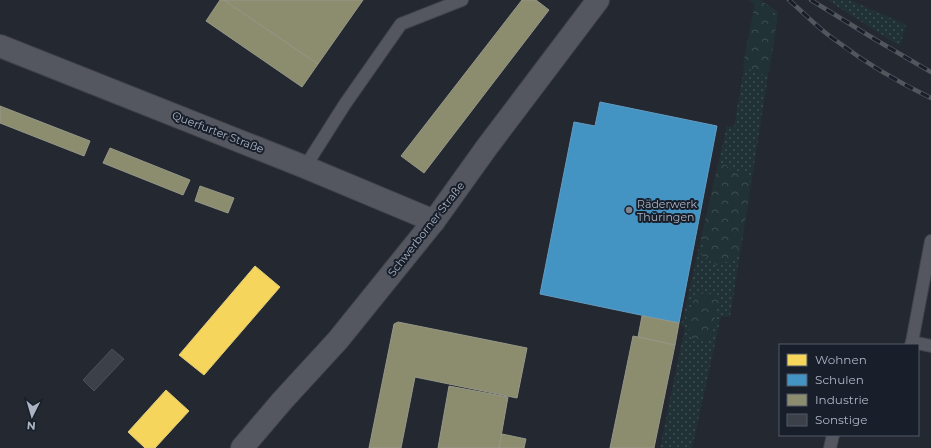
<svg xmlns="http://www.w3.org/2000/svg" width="931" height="448" font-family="Montserrat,sans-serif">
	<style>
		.grass { fill: url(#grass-dots) }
		.forest { fill: url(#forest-crowns) }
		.homes { fill: #f6d55c; stroke: #e0cb7b }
		.schools { fill: #4393c3; stroke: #629dc3 }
		.industry { fill: #8c8c6e; stroke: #969888 }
		.building { fill: #3c4048; stroke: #4b505a }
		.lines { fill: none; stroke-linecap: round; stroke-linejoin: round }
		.service-casing { stroke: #40434a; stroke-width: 14 }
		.minor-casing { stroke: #40434a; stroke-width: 24 }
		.tertiary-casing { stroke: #40434a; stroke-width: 24 }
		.service { stroke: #545760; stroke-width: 12 }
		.minor { stroke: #545760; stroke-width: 22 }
		.tertiary { stroke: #545760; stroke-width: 22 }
		.rail-casing { stroke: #52565d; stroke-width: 4.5 }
		.rail { stroke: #181f2b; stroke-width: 3; stroke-dasharray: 9; stroke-linecap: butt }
		.poi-dot { fill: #7c8391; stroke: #181f2b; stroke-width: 1.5 }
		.labels { text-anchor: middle; stroke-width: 4; stroke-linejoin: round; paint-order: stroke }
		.street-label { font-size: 11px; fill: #acb4c4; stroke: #181f2b }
		.poi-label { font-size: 11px; fill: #acb4c4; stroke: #181f2b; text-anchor: start }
	</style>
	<defs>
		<pattern id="grass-dots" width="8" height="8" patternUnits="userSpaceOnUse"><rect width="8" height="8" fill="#213236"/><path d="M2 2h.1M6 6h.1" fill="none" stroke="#3f4d51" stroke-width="1.8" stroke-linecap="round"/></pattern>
		<pattern id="forest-crowns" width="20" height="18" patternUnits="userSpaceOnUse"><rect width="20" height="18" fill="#213236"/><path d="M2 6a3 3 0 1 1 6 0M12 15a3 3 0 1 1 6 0" fill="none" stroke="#3f4d51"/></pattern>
	</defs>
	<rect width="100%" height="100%" fill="#242831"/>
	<g class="grass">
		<polygon points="749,0 760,0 778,12 730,317 721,316 692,448 660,448 685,327 681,326 727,126 734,127 755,4"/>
		<polygon points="827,0 850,0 906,25 900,46"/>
	</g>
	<g class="forest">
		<polygon points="749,0 760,0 775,10 770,14 772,18 777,20 769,73 758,75 743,65 755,4"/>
		<path d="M 718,164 C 727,165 729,166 733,174 L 743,171 L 747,175 L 751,183 L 741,248 L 737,251 L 730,262 L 721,262 L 717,265 L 712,263 L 708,258 L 704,259 C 700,253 702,249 704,242 L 702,235 Z"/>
		<path d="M 698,291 L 717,296 L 721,304 L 715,310 C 715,313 715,316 715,320 C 715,327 710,336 706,342 L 700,341 L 696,343 L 689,334 L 690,328 C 684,320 685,312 694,306 L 695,293 Z"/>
	</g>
	<g class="homes">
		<polygon points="255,266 280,287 204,375 179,355"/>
		<polygon points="166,390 189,411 155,448 145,448 128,432"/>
	</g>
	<polygon class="schools" points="600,102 717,126 679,323 540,294 574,122 595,126"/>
	<g class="industry">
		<polygon points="220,0 224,0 318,64 302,87 206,21"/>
		<polygon points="224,0 363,0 318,64"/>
		<polygon points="522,0 536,0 549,10 424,173 401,156"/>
		<polygon points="0,106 90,141 84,156 0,123"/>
		<polygon points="110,148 190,180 183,195 103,163"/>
		<polygon points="200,186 234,198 228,213 195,201"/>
		<polygon points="642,316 679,323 675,345 638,337"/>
		<polygon points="398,322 527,348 517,398 415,377 401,448 369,448 394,324"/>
		<polygon points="633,336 675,345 654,448 610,448"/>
		<polygon points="449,386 508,397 499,448 438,448"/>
		<polygon points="502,434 526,439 524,448 499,448"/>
	</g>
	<polygon class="building" points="112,349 124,359 94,391 83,380"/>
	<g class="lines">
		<g class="service-casing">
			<g id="service">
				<polyline points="305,167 345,104 401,24 462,0"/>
				<polyline points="912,342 931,241"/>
				<polyline points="911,345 912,342 931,346"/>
				<polyline points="830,448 833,435"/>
			</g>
		</g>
		<g class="minor-casing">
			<polyline id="minor" points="0,46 305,167 434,221"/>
		</g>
		<g class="tertiary-casing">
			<polyline id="tertiary" points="242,448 282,401 338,340 434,221 487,147 598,0"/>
		</g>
		<use href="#service" class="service"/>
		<use href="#minor" class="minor"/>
		<use href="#tertiary" class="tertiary"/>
		<g class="rail-casing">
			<g id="rail">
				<path d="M 789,0 C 805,14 820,30 838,42 C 867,64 898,82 931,98"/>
				<polyline points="811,0 876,40 931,72"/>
			</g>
		</g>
		<use href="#rail" class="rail"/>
	</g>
	<circle class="poi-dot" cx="629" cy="210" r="4"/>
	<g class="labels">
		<g class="street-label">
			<text transform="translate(218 132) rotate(21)" y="4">Querfurter Straße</text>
			<text transform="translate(426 229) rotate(-52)" y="4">Schwerborner Straße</text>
		</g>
		<g class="poi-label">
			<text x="637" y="208">Räderwerk<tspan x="637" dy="13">Thüringen</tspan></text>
		</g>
	</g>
	<rect x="779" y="344" width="140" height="92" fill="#181f2b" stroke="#535b68"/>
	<rect x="787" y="354" width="20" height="12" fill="#f6d55c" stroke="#535b68"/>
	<text x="815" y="364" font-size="12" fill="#acb4c4">Wohnen</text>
	<rect x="787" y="374" width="20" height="12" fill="#4393c3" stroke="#535b68"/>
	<text x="815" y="384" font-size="12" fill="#acb4c4">Schulen</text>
	<rect x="787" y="394" width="20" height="12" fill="#8c8c6e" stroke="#535b68"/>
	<text x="815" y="404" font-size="12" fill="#acb4c4">Industrie</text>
	<rect x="787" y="414" width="20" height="12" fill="#3c4048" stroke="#535b68"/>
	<text x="815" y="424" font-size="12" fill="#acb4c4">Sonstige</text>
	<g transform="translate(32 416) rotate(185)" stroke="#181f2b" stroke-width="3" paint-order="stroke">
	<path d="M0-3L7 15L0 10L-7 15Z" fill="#acb4c4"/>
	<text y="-6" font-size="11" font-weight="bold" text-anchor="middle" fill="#acb4c4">N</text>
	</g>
</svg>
